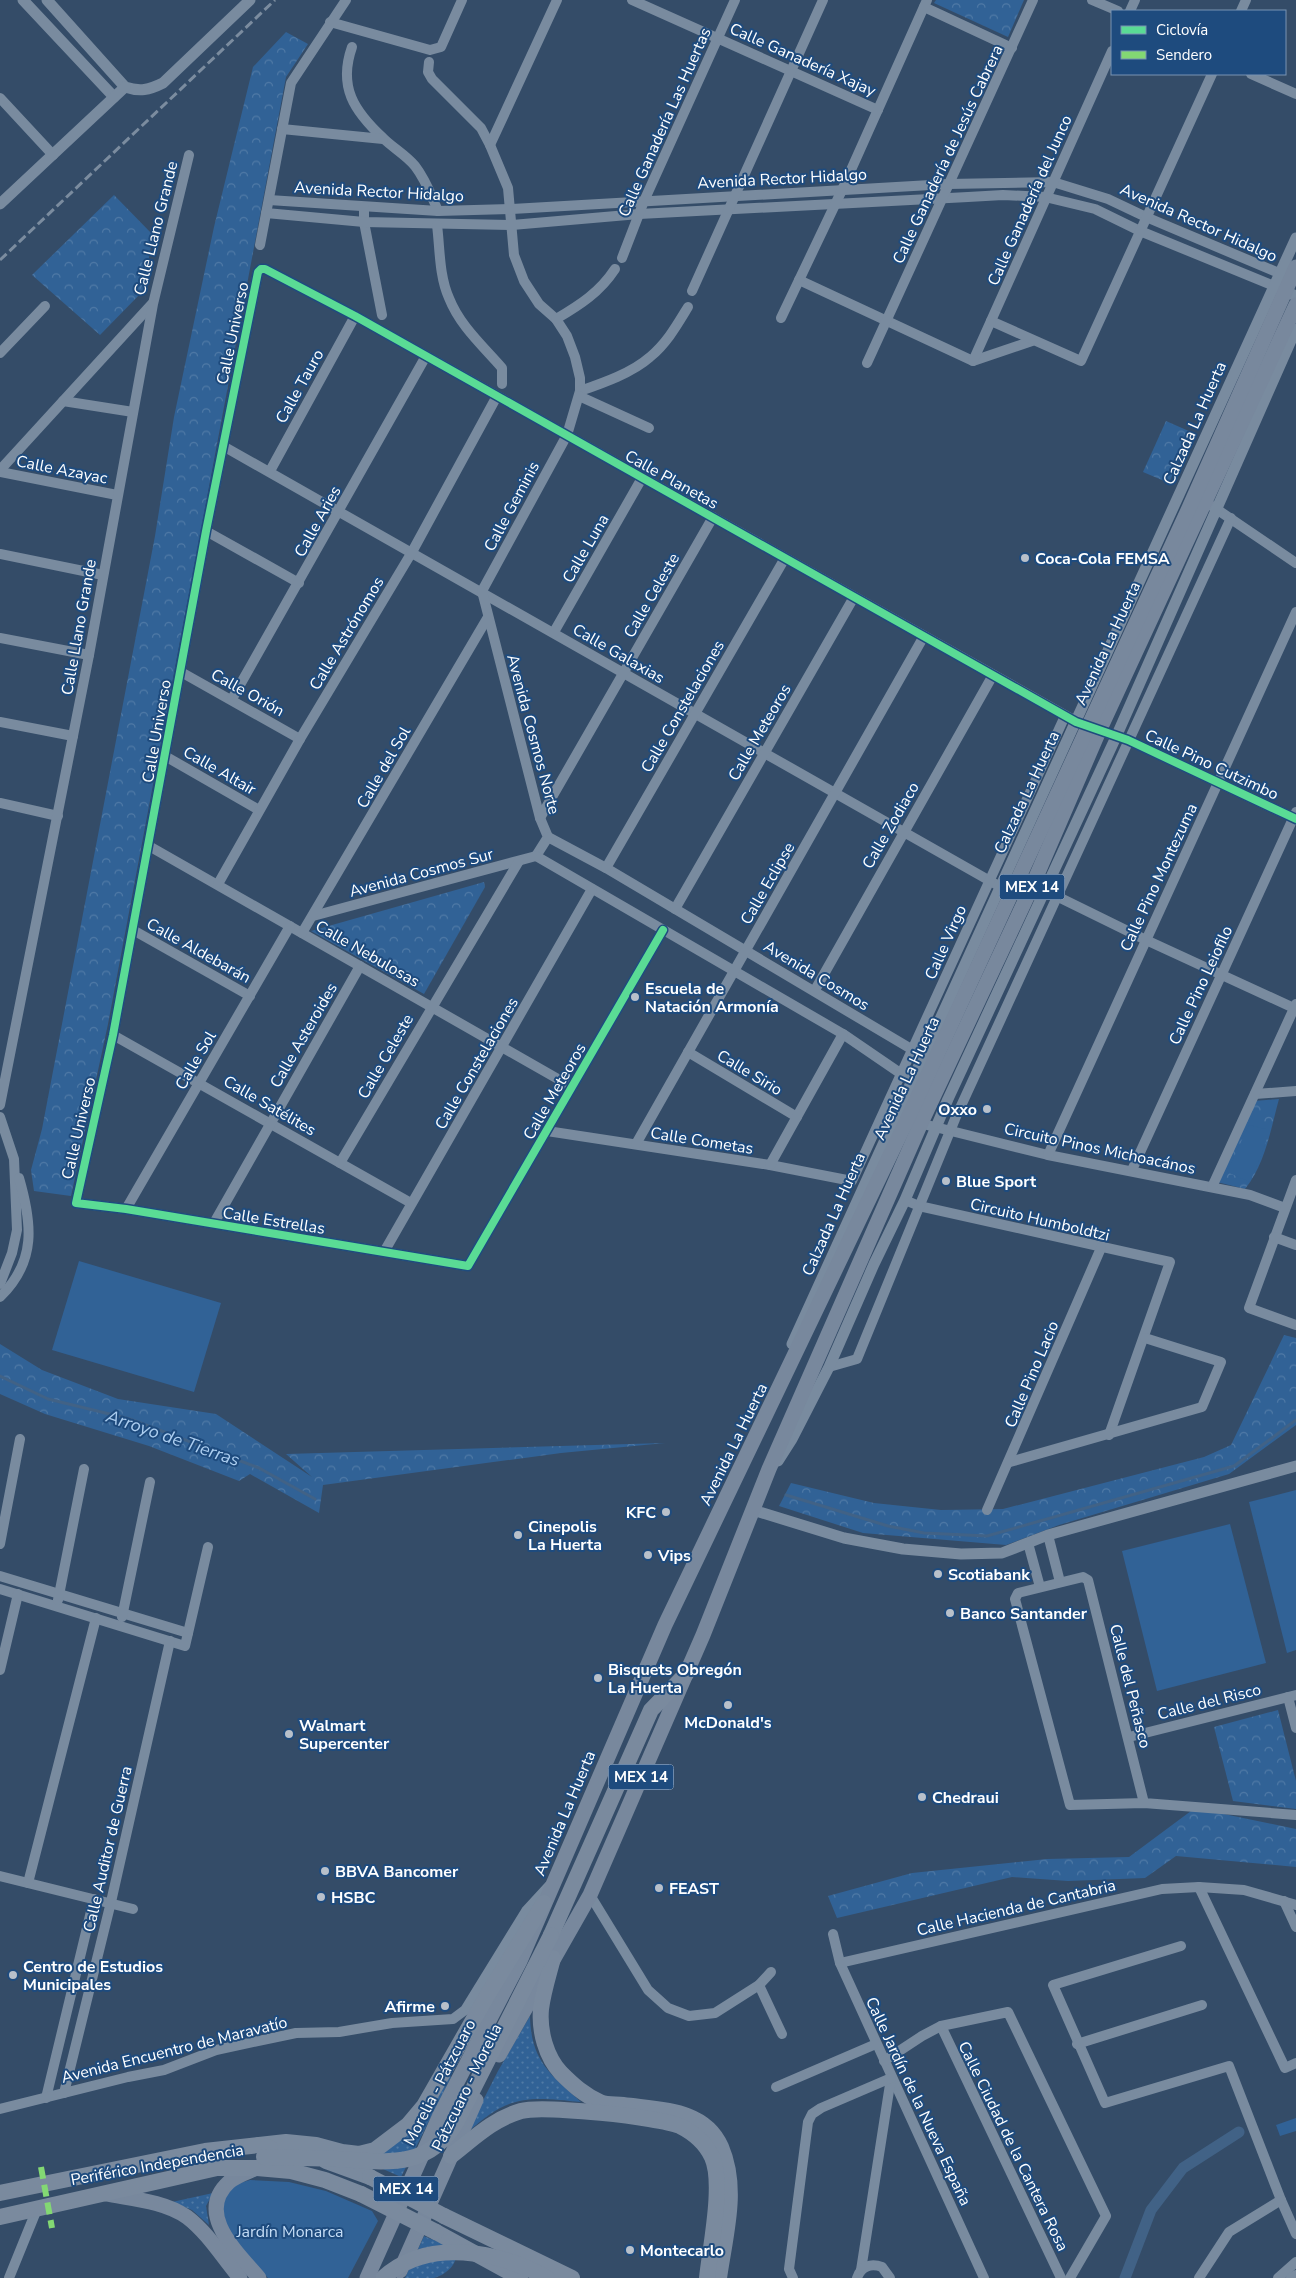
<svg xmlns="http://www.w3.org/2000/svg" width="1296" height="2278" font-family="'Nunito Sans',sans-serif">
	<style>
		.grass { fill: url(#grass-dots) }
		.park { fill: url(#park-crowns) }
		.garden { fill: #316296 }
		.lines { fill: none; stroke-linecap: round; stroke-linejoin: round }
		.stream { stroke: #416286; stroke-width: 3 }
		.canal { stroke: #416286; stroke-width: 11 }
		.minor { stroke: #798b9f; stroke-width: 10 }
		.tertiary { stroke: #798b9f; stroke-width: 11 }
		.primary { stroke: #78889d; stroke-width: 15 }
		.trunk { stroke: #7a8a9e; stroke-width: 16 }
		.rail { stroke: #7b8c9f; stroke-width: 3; stroke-dasharray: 9 4; stroke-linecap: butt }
		.trunk-bridge { stroke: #7a8a9e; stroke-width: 16 }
		.quiet { stroke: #83d873; stroke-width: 6; stroke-dasharray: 12 6; stroke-linecap: butt }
		.cycleway-casing { stroke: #1e4b7e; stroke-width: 11 }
		.cycleway { stroke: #5adb95; stroke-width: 8 }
		.poi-dot { fill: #b8c0ca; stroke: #1e4b7e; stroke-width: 2 }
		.labels { text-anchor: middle; stroke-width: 4; stroke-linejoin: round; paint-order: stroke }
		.shield { fill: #1e4b7e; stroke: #bcc9d8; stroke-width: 1 }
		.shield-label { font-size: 15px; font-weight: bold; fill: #fff }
		.street-label { font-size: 16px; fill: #fff; stroke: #1e4b7e }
		.poi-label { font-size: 16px; font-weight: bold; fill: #fff; stroke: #1e4b7e; text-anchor: start }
		.park-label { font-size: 16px; fill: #c5ddf6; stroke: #1e4b7e }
		.water-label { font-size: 18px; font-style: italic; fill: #accef0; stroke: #1e4b7e }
	</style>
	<defs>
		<pattern id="grass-dots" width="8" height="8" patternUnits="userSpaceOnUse" patternTransform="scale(1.25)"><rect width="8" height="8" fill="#316296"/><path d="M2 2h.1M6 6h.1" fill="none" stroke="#507aa6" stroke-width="1.8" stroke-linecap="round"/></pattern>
		<pattern id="park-crowns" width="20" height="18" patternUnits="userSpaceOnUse" patternTransform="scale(1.25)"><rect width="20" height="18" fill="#316296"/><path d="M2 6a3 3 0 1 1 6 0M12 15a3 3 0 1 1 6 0" fill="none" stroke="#507aa6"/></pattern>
	</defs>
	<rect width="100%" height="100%" fill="#344c68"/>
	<g class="grass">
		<path d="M 530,2016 C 531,2061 550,2074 581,2102 C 527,2096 507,2095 466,2134 L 498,2071 Z"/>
		<polygon points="448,2075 451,2077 401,2177 365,2161"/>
		<polygon points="213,2193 206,2206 209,2225 192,2210 172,2202"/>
		<path d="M 424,2236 C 432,2240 447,2244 453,2250 C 463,2262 443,2277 433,2278 C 424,2278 414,2278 405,2278 Z"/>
	</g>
	<g class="park">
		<polygon points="936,0 1024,0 1008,37 934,3"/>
		<polygon points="286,32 308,44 286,77 108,1024 71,1196 34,1191 31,1170 42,1129 155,536 174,417 214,227 253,67"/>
		<polygon points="114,195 153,235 143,291 100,335 32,275"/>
		<polygon points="1166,421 1191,432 1169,483 1143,472"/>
		<polygon points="484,882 485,887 424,994 311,931"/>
		<path d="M 1279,1099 C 1271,1128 1265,1165 1245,1189 L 1217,1182 L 1254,1101 Z"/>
		<polygon points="1284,1335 1296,1338 1296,1425 1229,1474 1059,1525 1006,1545 863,1533 779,1506 791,1483 874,1503 941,1510 1003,1509 1204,1457 1231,1445"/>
		<polygon points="0,1344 42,1370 118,1399 216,1414 312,1477 286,1454 665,1443 561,1453 323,1485 319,1513 250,1474 239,1481 149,1446 45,1414 0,1394"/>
		<polygon points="1278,1710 1296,1781 1296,1809 1233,1801 1214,1727"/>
		<polygon points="1195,1808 1296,1829 1296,1867 1176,1856 1145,1878 1068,1881 1012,1877 837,1918 828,1896 912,1873 1047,1859 1129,1857"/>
	</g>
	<g class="garden">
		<polygon points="1249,1125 1266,1129 1266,1142 1250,1182 1227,1172"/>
		<polygon points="79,1261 221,1303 194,1392 52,1350"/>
		<polygon points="1296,1490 1296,1650 1287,1653 1249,1502"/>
		<polygon points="1230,1524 1266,1663 1157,1691 1122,1551"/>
		<polygon points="1296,2118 1296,2131 1280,2136 1276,2125"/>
		<path d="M 250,2180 L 289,2182 L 326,2191 L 372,2211 L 378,2221 L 348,2278 L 268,2278 C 250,2258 217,2232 222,2202 C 223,2197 230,2190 233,2185 Z"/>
	</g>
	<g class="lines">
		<g class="stream">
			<polyline points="0,1376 48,1399 130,1419 259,1468 315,1499"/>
			<polyline points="786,1495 888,1526 924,1533 987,1536 1234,1466 1296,1420"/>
		</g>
		<polyline class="canal" points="1125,2278 1151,2210 1183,2168 1239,2132"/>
		<g class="minor">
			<polyline points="632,0 878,110"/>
			<polyline points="1092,0 1118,11"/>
			<polyline points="924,7 1012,48"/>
			<polyline points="1130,11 1135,0"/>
			<polyline points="1241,11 1246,0"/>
			<polyline points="330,22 430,50 441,47 462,0"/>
			<path d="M 352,47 C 338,87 354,111 383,138 C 393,148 406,155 415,166 C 426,180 431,195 438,211"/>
			<polyline points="429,62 428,72 432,79 481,128 490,145 508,188 514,255 524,281 539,304 556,319 567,336 575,357 580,378 580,391 567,435 482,591"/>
			<polyline points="1251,74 1296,94"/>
			<polyline points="0,98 53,155"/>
			<polyline points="282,129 383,139"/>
			<polyline points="490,145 557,0"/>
			<polyline points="269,200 438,211 512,209 948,184 1053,182 1108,199 1146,217 1279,273"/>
			<polyline points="364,207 364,222 382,315"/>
			<polyline points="266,213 364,222 512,225 639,214 968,197 1003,195 1045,197 1095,209 1140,231 1274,286"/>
			<path d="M 437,225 C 440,248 439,276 449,298 C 460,326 483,346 502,368 L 502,384"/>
			<polyline points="260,245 291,83 346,0"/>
			<polyline points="622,258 644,201 735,0"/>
			<polyline points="799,280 973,361 1032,341"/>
			<polyline points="692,291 823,0"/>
			<polyline points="781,318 842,190 927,0"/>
			<path d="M 556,319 C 580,305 600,292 615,269"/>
			<polyline points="991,321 1081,361 1212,74"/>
			<polyline points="0,353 45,306"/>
			<polyline points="973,361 1112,51"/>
			<polyline points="867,363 1033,0"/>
			<path d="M 580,391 C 603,383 632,373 650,357 C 667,343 677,325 688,307"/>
			<polyline points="579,396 649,428"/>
			<polyline points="63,401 133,412"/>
			<polyline points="223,446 1006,890"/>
			<polyline points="0,470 152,304"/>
			<polyline points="270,471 355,316"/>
			<polyline points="0,472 117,495"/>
			<polyline points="1212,506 1296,563"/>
			<polyline points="206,531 299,583"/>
			<polyline points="0,554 103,575"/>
			<polyline points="482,591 540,818 548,837 536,856"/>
			<polyline points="554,632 642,478"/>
			<polyline points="0,638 89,655"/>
			<polyline points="181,672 300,739"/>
			<polyline points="232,699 426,356"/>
			<polyline points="0,722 73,736"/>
			<polyline points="1095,729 1128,740 1296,819"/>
			<polyline points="165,756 259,810"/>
			<polyline points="0,803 58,816"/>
			<polyline points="540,818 713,517"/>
			<polyline points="548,837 606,868 918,1053"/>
			<polyline points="149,846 572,1087"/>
			<polyline points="536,856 843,1034 919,1086"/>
			<polyline points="606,868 785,558"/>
			<polyline points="218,884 300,739 412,552 497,396"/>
			<polyline points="1038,887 1146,940 1296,1009"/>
			<polyline points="675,909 854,597"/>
			<polyline points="313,916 536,856"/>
			<polyline points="133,930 250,996"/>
			<polyline points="663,930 468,1266 126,1209 76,1203 113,1035 206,531 258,272 261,269 265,269 355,316 1081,724"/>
			<polyline points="302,933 488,617"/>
			<polyline points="815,990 993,675"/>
			<polyline points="113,1035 411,1203"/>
			<polyline points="688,1052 797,1117"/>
			<polyline points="1255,1094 1296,1091"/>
			<polyline points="0,1105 89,655 153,304 189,155"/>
			<polyline points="0,1117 14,1159 17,1230 12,1253 0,1284"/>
			<polyline points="915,1122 1048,1155 1250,1195 1285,1208"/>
			<polyline points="547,1131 770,1165 852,1181 1065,716"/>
			<polyline points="636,1144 924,636"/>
			<polyline points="1048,1155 1296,612"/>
			<polyline points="340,1163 519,861"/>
			<polyline points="770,1165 843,1034"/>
			<polyline points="1132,1170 1296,812"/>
			<polyline points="1296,1180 1249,1308 1296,1325"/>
			<polyline points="1212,1187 1296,1004"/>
			<polyline points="905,1200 919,1206 1170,1262 1109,1435"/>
			<polyline points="126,1209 290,926"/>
			<polyline points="214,1223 360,966"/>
			<polyline points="1274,1237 1296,1245"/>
			<polyline points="384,1252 592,889"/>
			<path d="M 0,1297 C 37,1261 32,1223 19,1178"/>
			<polyline points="829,1367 857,1359 955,1119 1231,518"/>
			<polyline points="1010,1462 1202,1407 1221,1362 1145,1338"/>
			<polyline points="987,1510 1101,1248"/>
			<polyline points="1048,1535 1060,1582"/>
			<polyline points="1028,1543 1040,1587"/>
			<polyline points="0,1544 20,1439"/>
			<polyline points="0,1576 188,1633"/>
			<polyline points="0,1589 185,1646 208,1547"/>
			<polyline points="58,1600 84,1469"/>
			<polyline points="122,1617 150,1482"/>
			<polyline points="0,1670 18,1594"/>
			<polyline points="1288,1697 1296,1728"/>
			<polyline points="1129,1737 1296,1695"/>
			<polyline points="1144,1803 1088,1580 1083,1577 1018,1593 1015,1599 1070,1805 1144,1803 1296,1815"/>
			<polyline points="0,1876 133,1909"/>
			<polyline points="28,1883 96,1618"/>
			<polyline points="1199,1887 1285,2068 1296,2063"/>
			<polyline points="590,1895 648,1990 668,2008 689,2016 715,2013 759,1985 771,1972"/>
			<polyline points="1284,1901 1296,1927"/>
			<polyline points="833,1934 840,1963 984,2278"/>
			<polyline points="1181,1946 1053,1985 1105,2103 1229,2066 1281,2200 1296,2234"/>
			<polyline points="840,1963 1162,1889 1199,1887 1244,1890 1296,1905"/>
			<polyline points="759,1985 782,2034"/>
			<polyline points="941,2026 1061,2278"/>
			<polyline points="1077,2044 1202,2005"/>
			<polyline points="884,2061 922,2036 941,2026 1008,2012 1106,2216 1070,2278"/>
			<polyline points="776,2087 876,2044"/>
			<polyline points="64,2093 111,1902 170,1641"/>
			<polyline points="46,2098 94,1899"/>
			<polyline points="0,2109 128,2077 164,2070 216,2050 296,2033 339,2032 392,2023 453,2019 465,2010 526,1911 549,1886"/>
			<polyline points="861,2270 891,2078"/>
			<polyline points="9,2278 37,2209"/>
			<polyline points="793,2278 789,2269 808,2122 812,2114 821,2108 891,2078"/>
			<path d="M 857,2278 C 861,2266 871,2263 882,2267 L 890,2278"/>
			<polyline points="1199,2278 1229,2232 1281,2200"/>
			<polyline points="1278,2278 1296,2262"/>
			<polyline points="1291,2278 1296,2275"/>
		</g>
		<g class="tertiary">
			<polyline points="23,0 114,97"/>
			<path d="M 47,0 L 125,87 C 140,92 149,90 163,83 L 250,0"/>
			<polyline points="0,204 125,87"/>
			<polyline points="1278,288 1296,296"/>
			<polyline points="792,1344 1296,238"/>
			<polyline points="778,1461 792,1439 829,1367 874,1264 905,1200 948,1099 1116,737 1296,329"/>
			<polyline points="753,1510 844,1538 903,1549 961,1554 1002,1553 1048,1535 1296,1466"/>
		</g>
		<g class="primary">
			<polyline points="499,2055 590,1895 703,1635 769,1469 921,1123 1033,884 1099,731 1296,305"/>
			<path d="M 257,2168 C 248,2172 236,2176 229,2182 C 194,2214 239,2254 259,2278"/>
			<path d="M 106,2194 C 132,2199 164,2201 187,2217 C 208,2233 223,2258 240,2278"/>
			<polyline points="400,2271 476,2100"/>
			<polyline points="367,2278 440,2115 520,1961 665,1625 907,1120 1189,508 1296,267"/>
		</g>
		<g class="trunk">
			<polyline points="551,1935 651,1710 686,1674"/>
			<path d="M 553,1958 C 549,1974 543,1992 541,2009 C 539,2031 546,2057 561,2073 C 573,2085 584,2095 600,2102 C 607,2105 616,2104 623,2105 C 659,2110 704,2108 721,2147 C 739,2189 725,2235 719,2278"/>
			<polyline points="259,2145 286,2142 316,2145 342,2152 359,2154 375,2150 408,2125 424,2106 488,1994 544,1903"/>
			<path d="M 451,2156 C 473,2139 493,2119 521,2111 C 542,2105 659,2117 680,2126 C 694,2133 705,2142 712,2157 C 724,2183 710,2248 707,2278"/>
			<polyline points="326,2161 370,2177"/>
			<polyline points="0,2193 205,2151 259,2145 270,2148"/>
			<polyline points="444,2216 572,2278"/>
			<polyline points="0,2217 217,2168 257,2168 291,2171 325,2180 361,2194"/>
			<polyline points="436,2232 520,2278"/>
		</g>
		<polyline class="rail" points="0,260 275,0"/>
		<g class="trunk-bridge">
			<path d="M 264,2157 C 288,2158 313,2158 337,2159 C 385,2162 429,2170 457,2121 L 551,1935"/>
			<polyline points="370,2177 444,2216"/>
			<polyline points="361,2194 436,2232"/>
			<path d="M 383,2278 C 428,2237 498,2251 547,2278"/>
		</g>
		<polyline class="quiet" points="41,2167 52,2228"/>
		<g class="cycleway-casing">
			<polyline id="cycleway" points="663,930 468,1266 126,1209 76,1203 113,1035 206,531 258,272 261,269 265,269 355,316 1076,722 1128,740 1296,819"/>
		</g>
		<use href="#cycleway" class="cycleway"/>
	</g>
	<g class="poi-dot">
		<circle cx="1025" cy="558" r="5"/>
		<circle cx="635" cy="997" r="5"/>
		<circle cx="987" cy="1109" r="5"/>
		<circle cx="946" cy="1181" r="5"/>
		<circle cx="666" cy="1512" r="5"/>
		<circle cx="518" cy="1535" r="5"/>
		<circle cx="648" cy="1555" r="5"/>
		<circle cx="938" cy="1574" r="5"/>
		<circle cx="950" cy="1613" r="5"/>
		<circle cx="598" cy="1678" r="5"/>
		<circle cx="728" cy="1705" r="5"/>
		<circle cx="289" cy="1734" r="5"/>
		<circle cx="922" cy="1797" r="5"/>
		<circle cx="325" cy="1871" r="5"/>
		<circle cx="659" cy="1888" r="5"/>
		<circle cx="321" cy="1897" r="5"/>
		<circle cx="13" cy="1975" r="5"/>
		<circle cx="445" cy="2006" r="5"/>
		<circle cx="630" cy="2250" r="5"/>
	</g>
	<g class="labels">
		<g class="shield">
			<rect x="999.5" y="874.5" width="65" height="25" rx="4"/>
			<rect x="608.5" y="1764.5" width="65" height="25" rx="4"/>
			<rect x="373.5" y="2176.5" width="65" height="25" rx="4"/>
		</g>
		<g class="shield-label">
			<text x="1032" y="892">MEX 14</text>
			<text x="641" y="1782">MEX 14</text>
			<text x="406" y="2194">MEX 14</text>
		</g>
		<g class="street-label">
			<text transform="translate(803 59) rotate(24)" y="6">Calle Ganadería Xajay</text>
			<text transform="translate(664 122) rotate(-66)" y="6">Calle Ganadería Las Huertas</text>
			<text transform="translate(947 154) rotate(-65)" y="6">Calle Ganadería de Jesús Cabrera</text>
			<text transform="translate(782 178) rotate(-3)" y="6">Avenida Rector Hidalgo</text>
			<text transform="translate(379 191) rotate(3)" y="6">Avenida Rector Hidalgo</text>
			<text transform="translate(1029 200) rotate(-66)" y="6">Calle Ganadería del Junco</text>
			<text transform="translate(1199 222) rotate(24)" y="6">Avenida Rector Hidalgo</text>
			<text transform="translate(155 228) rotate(-76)" y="6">Calle Llano Grande</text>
			<text transform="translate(232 333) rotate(-78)" y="6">Calle Universo</text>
			<text transform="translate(299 386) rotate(-61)" y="6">Calle Tauro</text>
			<text transform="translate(1194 423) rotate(-66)" y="6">Calzada La Huerta</text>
			<text transform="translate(62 469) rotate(11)" y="6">Calle Azayac</text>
			<text transform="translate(672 479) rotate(29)" y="6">Calle Planetas</text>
			<text transform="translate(511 506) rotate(-62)" y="6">Calle Geminis</text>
			<text transform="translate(317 521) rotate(-61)" y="6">Calle Aries</text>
			<text transform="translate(585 548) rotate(-60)" y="6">Calle Luna</text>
			<text transform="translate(651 595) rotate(-60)" y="6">Calle Celeste</text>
			<text transform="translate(78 627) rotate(-80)" y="6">Calle Llano Grande</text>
			<text transform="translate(346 633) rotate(-59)" y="6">Calle Astrónomos</text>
			<text transform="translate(1107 643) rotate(-65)" y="6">Avenida La Huerta</text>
			<text transform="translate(619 653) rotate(30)" y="6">Calle Galaxias</text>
			<text transform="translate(248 692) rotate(29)" y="6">Calle Orión</text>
			<text transform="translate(682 706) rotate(-60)" y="6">Calle Constelaciones</text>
			<text transform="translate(156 731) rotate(-80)" y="6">Calle Universo</text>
			<text transform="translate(759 732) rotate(-60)" y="6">Calle Meteoros</text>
			<text transform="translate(534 734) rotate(75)" y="6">Avenida Cosmos Norte</text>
			<text transform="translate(1212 764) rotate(25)" y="6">Calle Pino Cutzimbo</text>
			<text transform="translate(383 767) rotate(-60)" y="6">Calle del Sol</text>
			<text transform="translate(220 770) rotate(30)" y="6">Calle Altair</text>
			<text transform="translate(1026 792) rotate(-65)" y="6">Calzada La Huerta</text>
			<text transform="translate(890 825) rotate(-60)" y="6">Calle Zodiaco</text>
			<text transform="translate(421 872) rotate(-15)" y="6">Avenida Cosmos Sur</text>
			<text transform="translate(1158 877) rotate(-65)" y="6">Calle Pino Montezuma</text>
			<text transform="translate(767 883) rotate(-60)" y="6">Calle Eclipse</text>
			<text transform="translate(945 942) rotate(-66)" y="6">Calle Virgo</text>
			<text transform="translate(199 950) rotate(29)" y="6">Calle Aldebarán</text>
			<text transform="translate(368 953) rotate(30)" y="6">Calle Nebulosas</text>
			<text transform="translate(817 975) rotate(31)" y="6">Avenida Cosmos</text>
			<text transform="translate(1200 985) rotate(-65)" y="6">Calle Pino Leiofilo</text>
			<text transform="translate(303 1035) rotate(-60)" y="6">Calle Asteroides</text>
			<text transform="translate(385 1056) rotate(-60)" y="6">Calle Celeste</text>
			<text transform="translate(195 1060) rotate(-60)" y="6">Calle Sol</text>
			<text transform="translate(476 1063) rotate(-60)" y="6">Calle Constelaciones</text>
			<text transform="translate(750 1072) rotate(31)" y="6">Calle Sirio</text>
			<text transform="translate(906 1078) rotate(-65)" y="6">Avenida La Huerta</text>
			<text transform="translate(554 1091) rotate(-60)" y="6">Calle Meteoros</text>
			<text transform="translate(270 1105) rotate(30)" y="6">Calle Satélites</text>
			<text transform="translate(78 1128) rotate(-77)" y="6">Calle Universo</text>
			<text transform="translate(702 1140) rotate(9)" y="6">Calle Cometas</text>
			<text transform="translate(1100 1148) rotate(12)" y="6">Circuito Pinos Michoacános</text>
			<text transform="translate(833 1214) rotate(-66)" y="6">Calzada La Huerta</text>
			<text transform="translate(1040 1219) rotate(13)" y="6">Circuito Humboldtzi</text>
			<text transform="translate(274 1220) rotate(9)" y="6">Calle Estrellas</text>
			<text transform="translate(1031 1374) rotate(-67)" y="6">Calle Pino Lacio</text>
			<text transform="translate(733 1444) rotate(-64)" y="6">Avenida La Huerta</text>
			<text transform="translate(1131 1686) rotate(76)" y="6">Calle del Peñasco</text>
			<text transform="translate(1209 1701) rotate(-14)" y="6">Calle del Risco</text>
			<text transform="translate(564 1813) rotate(-67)" y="6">Avenida La Huerta</text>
			<text transform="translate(107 1849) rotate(-77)" y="6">Calle Auditor de Guerra</text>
			<text transform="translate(1016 1907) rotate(-13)" y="6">Calle Hacienda de Cantabria</text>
			<text transform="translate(174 2049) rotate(-14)" y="6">Avenida Encuentro de Maravatío</text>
			<text transform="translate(439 2082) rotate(-63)" y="6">Morelia - Pátzcuaro</text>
			<text transform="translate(466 2087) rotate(-64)" y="6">Pátzcuaro - Morelia</text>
			<text transform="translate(919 2101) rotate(65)" y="6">Calle Jardín de la Nueva España</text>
			<text transform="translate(1014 2146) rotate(64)" y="6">Calle Ciudad de la Cantera Rosa</text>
			<text transform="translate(157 2164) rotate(-10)" y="6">Periférico Independencia</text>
		</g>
		<g class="poi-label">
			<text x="1035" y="564">Coca-Cola FEMSA</text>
			<text x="645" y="994">Escuela de<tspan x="645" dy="18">Natación Armonía</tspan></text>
			<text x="977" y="1115" text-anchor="end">Oxxo</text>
			<text x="956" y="1187">Blue Sport</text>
			<text x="656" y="1518" text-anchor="end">KFC</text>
			<text x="528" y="1532">Cinepolis<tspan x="528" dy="18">La Huerta</tspan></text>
			<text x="658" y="1561">Vips</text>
			<text x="948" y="1580">Scotiabank</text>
			<text x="960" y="1619">Banco Santander</text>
			<text x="608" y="1675">Bisquets Obregón<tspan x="608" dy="18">La Huerta</tspan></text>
			<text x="728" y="1728" text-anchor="middle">McDonald's</text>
			<text x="299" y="1731">Walmart<tspan x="299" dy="18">Supercenter</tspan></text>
			<text x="932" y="1803">Chedraui</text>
			<text x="335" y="1877">BBVA Bancomer</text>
			<text x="669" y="1894">FEAST</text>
			<text x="331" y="1903">HSBC</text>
			<text x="23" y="1972">Centro de Estudios<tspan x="23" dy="18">Municipales</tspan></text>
			<text x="435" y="2012" text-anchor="end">Afirme</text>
			<text x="640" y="2256">Montecarlo</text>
		</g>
		<g class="park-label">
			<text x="290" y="2237">Jardín Monarca</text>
		</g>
		<g class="water-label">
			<text transform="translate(173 1438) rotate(19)" y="6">Arroyo de Tierras</text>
		</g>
	</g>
	<rect x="1111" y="10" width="175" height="65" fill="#1e4b7e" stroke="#7893b2"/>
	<rect x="1121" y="26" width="25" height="8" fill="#5adb95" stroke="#7893b2"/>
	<text x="1156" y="35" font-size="15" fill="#ffffff">Ciclovía</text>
	<rect x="1121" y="51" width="25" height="8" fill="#83d873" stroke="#7893b2"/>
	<text x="1156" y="60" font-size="15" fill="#ffffff">Sendero</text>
</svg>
